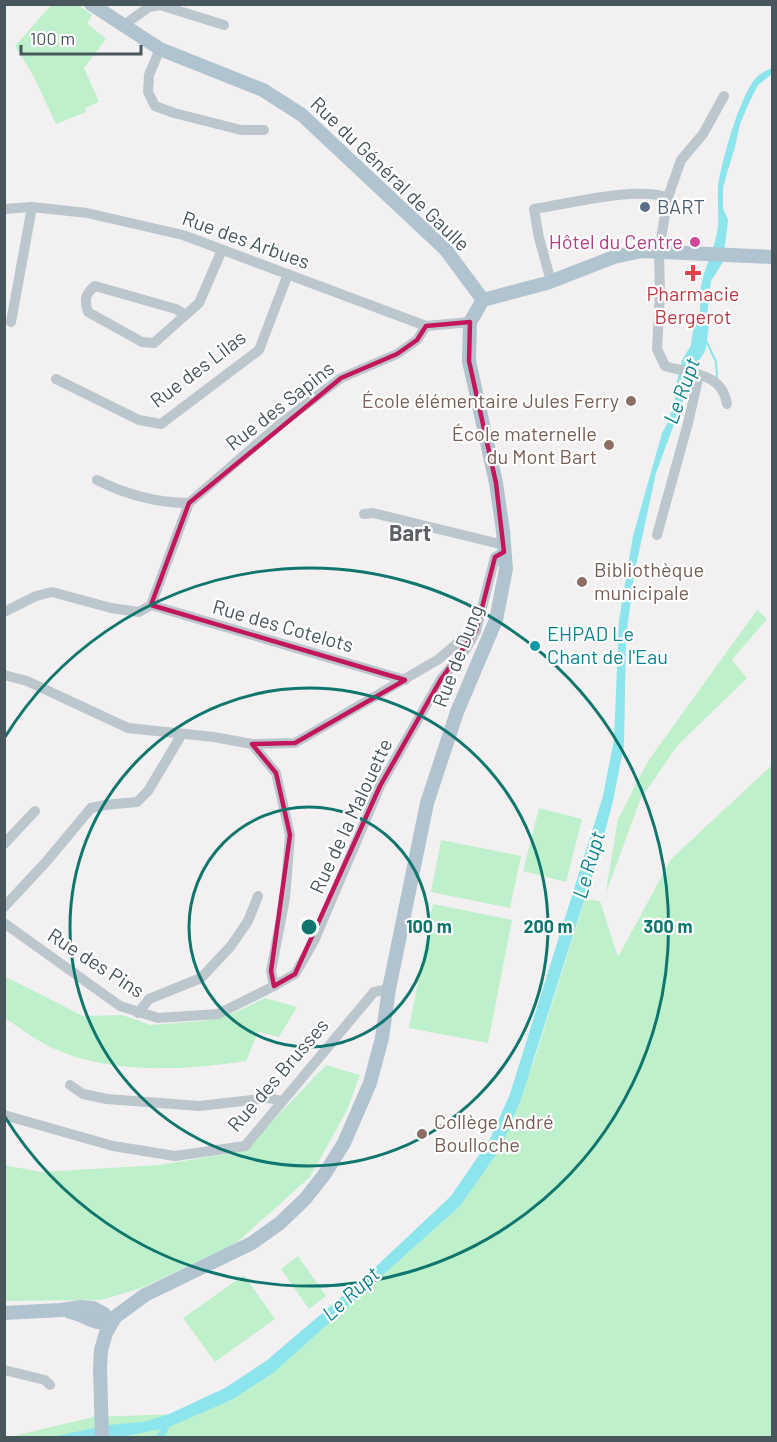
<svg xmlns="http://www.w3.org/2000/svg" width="777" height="1442" font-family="Barlow,sans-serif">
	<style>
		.green { fill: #bff0cc }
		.water { fill: #8ce4ed }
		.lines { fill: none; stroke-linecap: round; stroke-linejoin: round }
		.stream { stroke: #8ce4ed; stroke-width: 2 }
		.river { stroke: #8ce4ed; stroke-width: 15 }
		.minor { stroke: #bcc6cd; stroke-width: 10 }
		.major { stroke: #b0c3cf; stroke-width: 14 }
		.marked { fill: none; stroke: #c2185b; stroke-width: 4.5; stroke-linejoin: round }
		.ring { fill: none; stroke: #0f766e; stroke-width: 3 }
		.service-dot { fill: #5c6f8a; stroke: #fff; stroke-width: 2 }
		.hotel-dot { fill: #d1479c; stroke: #fff; stroke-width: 2 }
		.health-dot { fill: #e0444e; stroke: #fff; stroke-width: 2 }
		.education-dot { fill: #8d6e63; stroke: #fff; stroke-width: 2 }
		.culture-dot { fill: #0f9aa8; stroke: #fff; stroke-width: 2 }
		.labels { text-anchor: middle; stroke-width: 4.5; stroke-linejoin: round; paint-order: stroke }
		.street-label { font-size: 20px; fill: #48565e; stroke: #fff }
		.service-label { font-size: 20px; fill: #4e5e75; stroke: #fff; text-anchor: start }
		.hotel-label { font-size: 20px; fill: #b23c85; stroke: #fff; text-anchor: end }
		.health-label { font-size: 20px; fill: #be3a42; stroke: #fff }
		.education-label { font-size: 20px; fill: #785e54; stroke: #fff; text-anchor: end }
		.culture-label { font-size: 20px; fill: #0d838f; stroke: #fff; text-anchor: start }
		.water-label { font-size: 21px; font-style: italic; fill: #0d828e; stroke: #fff }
		.quarter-label { font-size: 22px; font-weight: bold; fill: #5d6165; stroke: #fff }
		.centre { fill: #0f766e; stroke: #fff; stroke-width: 3 }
		.ring-label { font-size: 18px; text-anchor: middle; font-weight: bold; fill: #0f766e; stroke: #fff; stroke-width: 4.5; stroke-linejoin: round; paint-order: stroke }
	</style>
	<rect width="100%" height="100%" fill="#f3f0f1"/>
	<g class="green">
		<polygon points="52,4 78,5 92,15 87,23 106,39 84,68 99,102 85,108 86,112 56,124 33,75 15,46"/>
		<polygon points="757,610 767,619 732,660 747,678 677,746 640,800 607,891 607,885 618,819 648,761"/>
		<polygon points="772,765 772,1437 5,1438 93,1417 176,1414 270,1369 448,1211 501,1142 533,1064 585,899 600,901 618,957 671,859"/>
		<polygon points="539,808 582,819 566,882 523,871"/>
		<polygon points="441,840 521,856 510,908 431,892"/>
		<polygon points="433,904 512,920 488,1043 409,1028"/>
		<path d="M 4,976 L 83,1016 L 122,1015 L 151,1025 L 202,1021 L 236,1012 L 265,998 L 297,1007 L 279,1037 L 258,1032 L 246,1061 C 184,1071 100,1075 43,1043 C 30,1036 17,1026 5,1018 Z"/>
		<polygon points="326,1065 360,1075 347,1110 310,1177 235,1244 141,1288 101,1300 5,1301 4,1165 41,1172 159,1165 244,1151"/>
		<polygon points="298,1256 326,1296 309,1309 281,1269"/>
		<polygon points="244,1275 275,1319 215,1362 183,1318"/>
	</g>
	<g class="water">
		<path d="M 772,68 L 772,74 L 758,85 L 749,103 L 740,124 L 735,147 L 727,173 L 723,188 L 723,208 L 728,220 L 723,262 L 711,281 L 704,341 L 696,340 C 701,325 700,310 700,295 C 701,274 713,254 717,233 C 720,218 717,203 718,188 C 720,166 741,91 757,77 C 761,73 767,70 772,68 Z"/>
		<polygon points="682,374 689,377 685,395 656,473 634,575 626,638 624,745 613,801 601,847 521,1099 501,1147 460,1206 273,1373 231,1400 169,1427 165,1437 155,1437 161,1429 120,1437 48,1438 108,1425 143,1422 167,1415 225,1388 266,1361 367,1275 451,1196 490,1139 510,1094 603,796 614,740 619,620 633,536 662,433 669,420"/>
	</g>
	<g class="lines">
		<polyline class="stream" points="704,336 716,362 717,378"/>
		<polyline class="river" points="684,384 689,363 698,348 702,322"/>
		<g class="minor">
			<polyline points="124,25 149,7 160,5 224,25"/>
			<polyline points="160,49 149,75 148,92 155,106 174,113 241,130 264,130"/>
			<path d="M 724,96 L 703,134 L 681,160 L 668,197 L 659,251 L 660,293 L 657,349 L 665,366 C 691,374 722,372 727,404"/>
			<polyline points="4,209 32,207 87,213 183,235 426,326 470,322"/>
			<path d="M 551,281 L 539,238 L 534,209 C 574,203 629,187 668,197"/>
			<path d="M 186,315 L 176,309 L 95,286 C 85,294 84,300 88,312 L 142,342 L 154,343 L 199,303 L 222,250"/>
			<polyline points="11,322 32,207"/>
			<polyline points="56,379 139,420 161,424 259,350 288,274"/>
			<path d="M 97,480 C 125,494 157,503 189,503 L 279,425 L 341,378 L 397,354 L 417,340 L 426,326"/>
			<polyline points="364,514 373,513 504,545"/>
			<polyline points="657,535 688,423 699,375"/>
			<polyline points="151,605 405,680"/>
			<polyline points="151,605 189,503"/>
			<polyline points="4,612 36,596 52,592 111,608 139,612 151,605"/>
			<polyline points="4,675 27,681 128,728 214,737 252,744 276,773 290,835 285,898 271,971 274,986 295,974 314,941 380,786 441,679 466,649 476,631 495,557 504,552"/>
			<polyline points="252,744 295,743 439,659 470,632 476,631"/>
			<polyline points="4,844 35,811"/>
			<polyline points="4,907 46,862 91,808 105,805 137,802 148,791 182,734"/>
			<polyline points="4,923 120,1006 158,1018 218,1014 274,986"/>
			<polyline points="138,1013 149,999 201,978 231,946 248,921 258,896"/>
			<polyline points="70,1085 83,1094 107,1099 199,1106 269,1098 282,1101"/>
			<polyline points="4,1115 113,1146 175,1156 245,1146 374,992 389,989"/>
			<polyline points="4,1370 45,1380 50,1385"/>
		</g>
		<g class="major">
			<polyline points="91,4 160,49 263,90 302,115 446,250 483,300 547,283 614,257 642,251 772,257"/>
			<path d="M 70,1312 C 85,1315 95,1325 111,1323"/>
			<polyline points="4,1313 61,1310 81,1307 93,1308 104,1314 111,1323"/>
			<polyline points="102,1438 100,1369 101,1350 106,1333 115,1317 145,1295 252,1243 280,1223 305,1199 324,1175 344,1143 370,1083 382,1038 389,989 427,803 457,712 496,620 506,569 503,531 496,483 469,361 470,322 483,300"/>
		</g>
	</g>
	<path class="marked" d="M 470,322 L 469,361 L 496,483 L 504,552 L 495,557 L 476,631 L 441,679 L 380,786 L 295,974 L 274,986 L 271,971 L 290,835 L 276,773 L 252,744 L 295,743 L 405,680 L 151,605 L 189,503 L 341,378 L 397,354 L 417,340 L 426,326 Z"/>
	<g class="ring">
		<circle cx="309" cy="927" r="120"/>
		<circle cx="309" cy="927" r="239"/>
		<path d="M5 737A359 359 0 1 1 5 1117"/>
	</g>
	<circle class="service-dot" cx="645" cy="207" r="6"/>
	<circle class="hotel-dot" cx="695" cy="242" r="6"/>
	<path class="health-dot" d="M690 264h6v6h6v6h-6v6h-6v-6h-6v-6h6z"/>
	<g class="education-dot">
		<circle cx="631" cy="401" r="6"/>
		<circle cx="609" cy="445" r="6"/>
		<circle cx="582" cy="582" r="6"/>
		<circle cx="422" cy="1134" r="6"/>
	</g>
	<circle class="culture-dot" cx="535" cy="646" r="6"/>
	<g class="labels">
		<g class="street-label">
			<text transform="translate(390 174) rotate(44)" y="7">Rue du Général de Gaulle</text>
			<text transform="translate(246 240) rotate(20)" y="7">Rue des Arbues</text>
			<text transform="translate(198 369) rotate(-37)" y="7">Rue des Lilas</text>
			<text transform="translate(280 406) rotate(-38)" y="7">Rue des Sapins</text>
			<text transform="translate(283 626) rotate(16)" y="7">Rue des Cotelots</text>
			<text transform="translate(458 656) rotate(-69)" y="7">Rue de Dung</text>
			<text transform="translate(351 816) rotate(-65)" y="7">Rue de la Malouette</text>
			<text transform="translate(96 963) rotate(33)" y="7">Rue des Pins</text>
			<text transform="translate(278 1075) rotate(-49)" y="7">Rue des Brusses</text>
		</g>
		<g class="service-label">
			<text x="657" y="214">BART</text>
		</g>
		<g class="hotel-label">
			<text x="683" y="249">Hôtel du Centre</text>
		</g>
		<g class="health-label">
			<text x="693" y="301">Pharmacie<tspan x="693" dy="23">Bergerot</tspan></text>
		</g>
		<g class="education-label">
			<text x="619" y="408">École élémentaire Jules Ferry</text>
			<text x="597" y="441">École maternelle<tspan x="597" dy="23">du Mont Bart</tspan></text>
			<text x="594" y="577" text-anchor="start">Bibliothèque<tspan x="594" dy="23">municipale</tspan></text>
			<text x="434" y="1129" text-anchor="start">Collège André<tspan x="434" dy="23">Boulloche</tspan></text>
		</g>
		<g class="culture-label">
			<text x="547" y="641">EHPAD Le<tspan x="547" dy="23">Chant de l'Eau</tspan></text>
		</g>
		<g class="water-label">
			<text transform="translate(682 391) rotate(-70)" y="7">Le Rupt</text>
			<text transform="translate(589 865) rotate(-74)" y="7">Le Rupt</text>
			<text transform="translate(351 1294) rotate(-42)" y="7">Le Rupt</text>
		</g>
		<g class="quarter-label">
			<text x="410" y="541">Bart</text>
		</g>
	</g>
	<circle cx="309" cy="927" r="9" class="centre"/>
	<g class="ring-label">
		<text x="429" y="933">100 m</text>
		<text x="548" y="933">200 m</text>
		<text x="668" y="933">300 m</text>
	</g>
	<rect width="777" height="1442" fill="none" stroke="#48565e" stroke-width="12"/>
	<path d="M21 45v9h120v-9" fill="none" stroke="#48565e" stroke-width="3"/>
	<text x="30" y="45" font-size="18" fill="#48565e" stroke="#ffffff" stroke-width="4.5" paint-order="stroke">100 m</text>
</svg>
